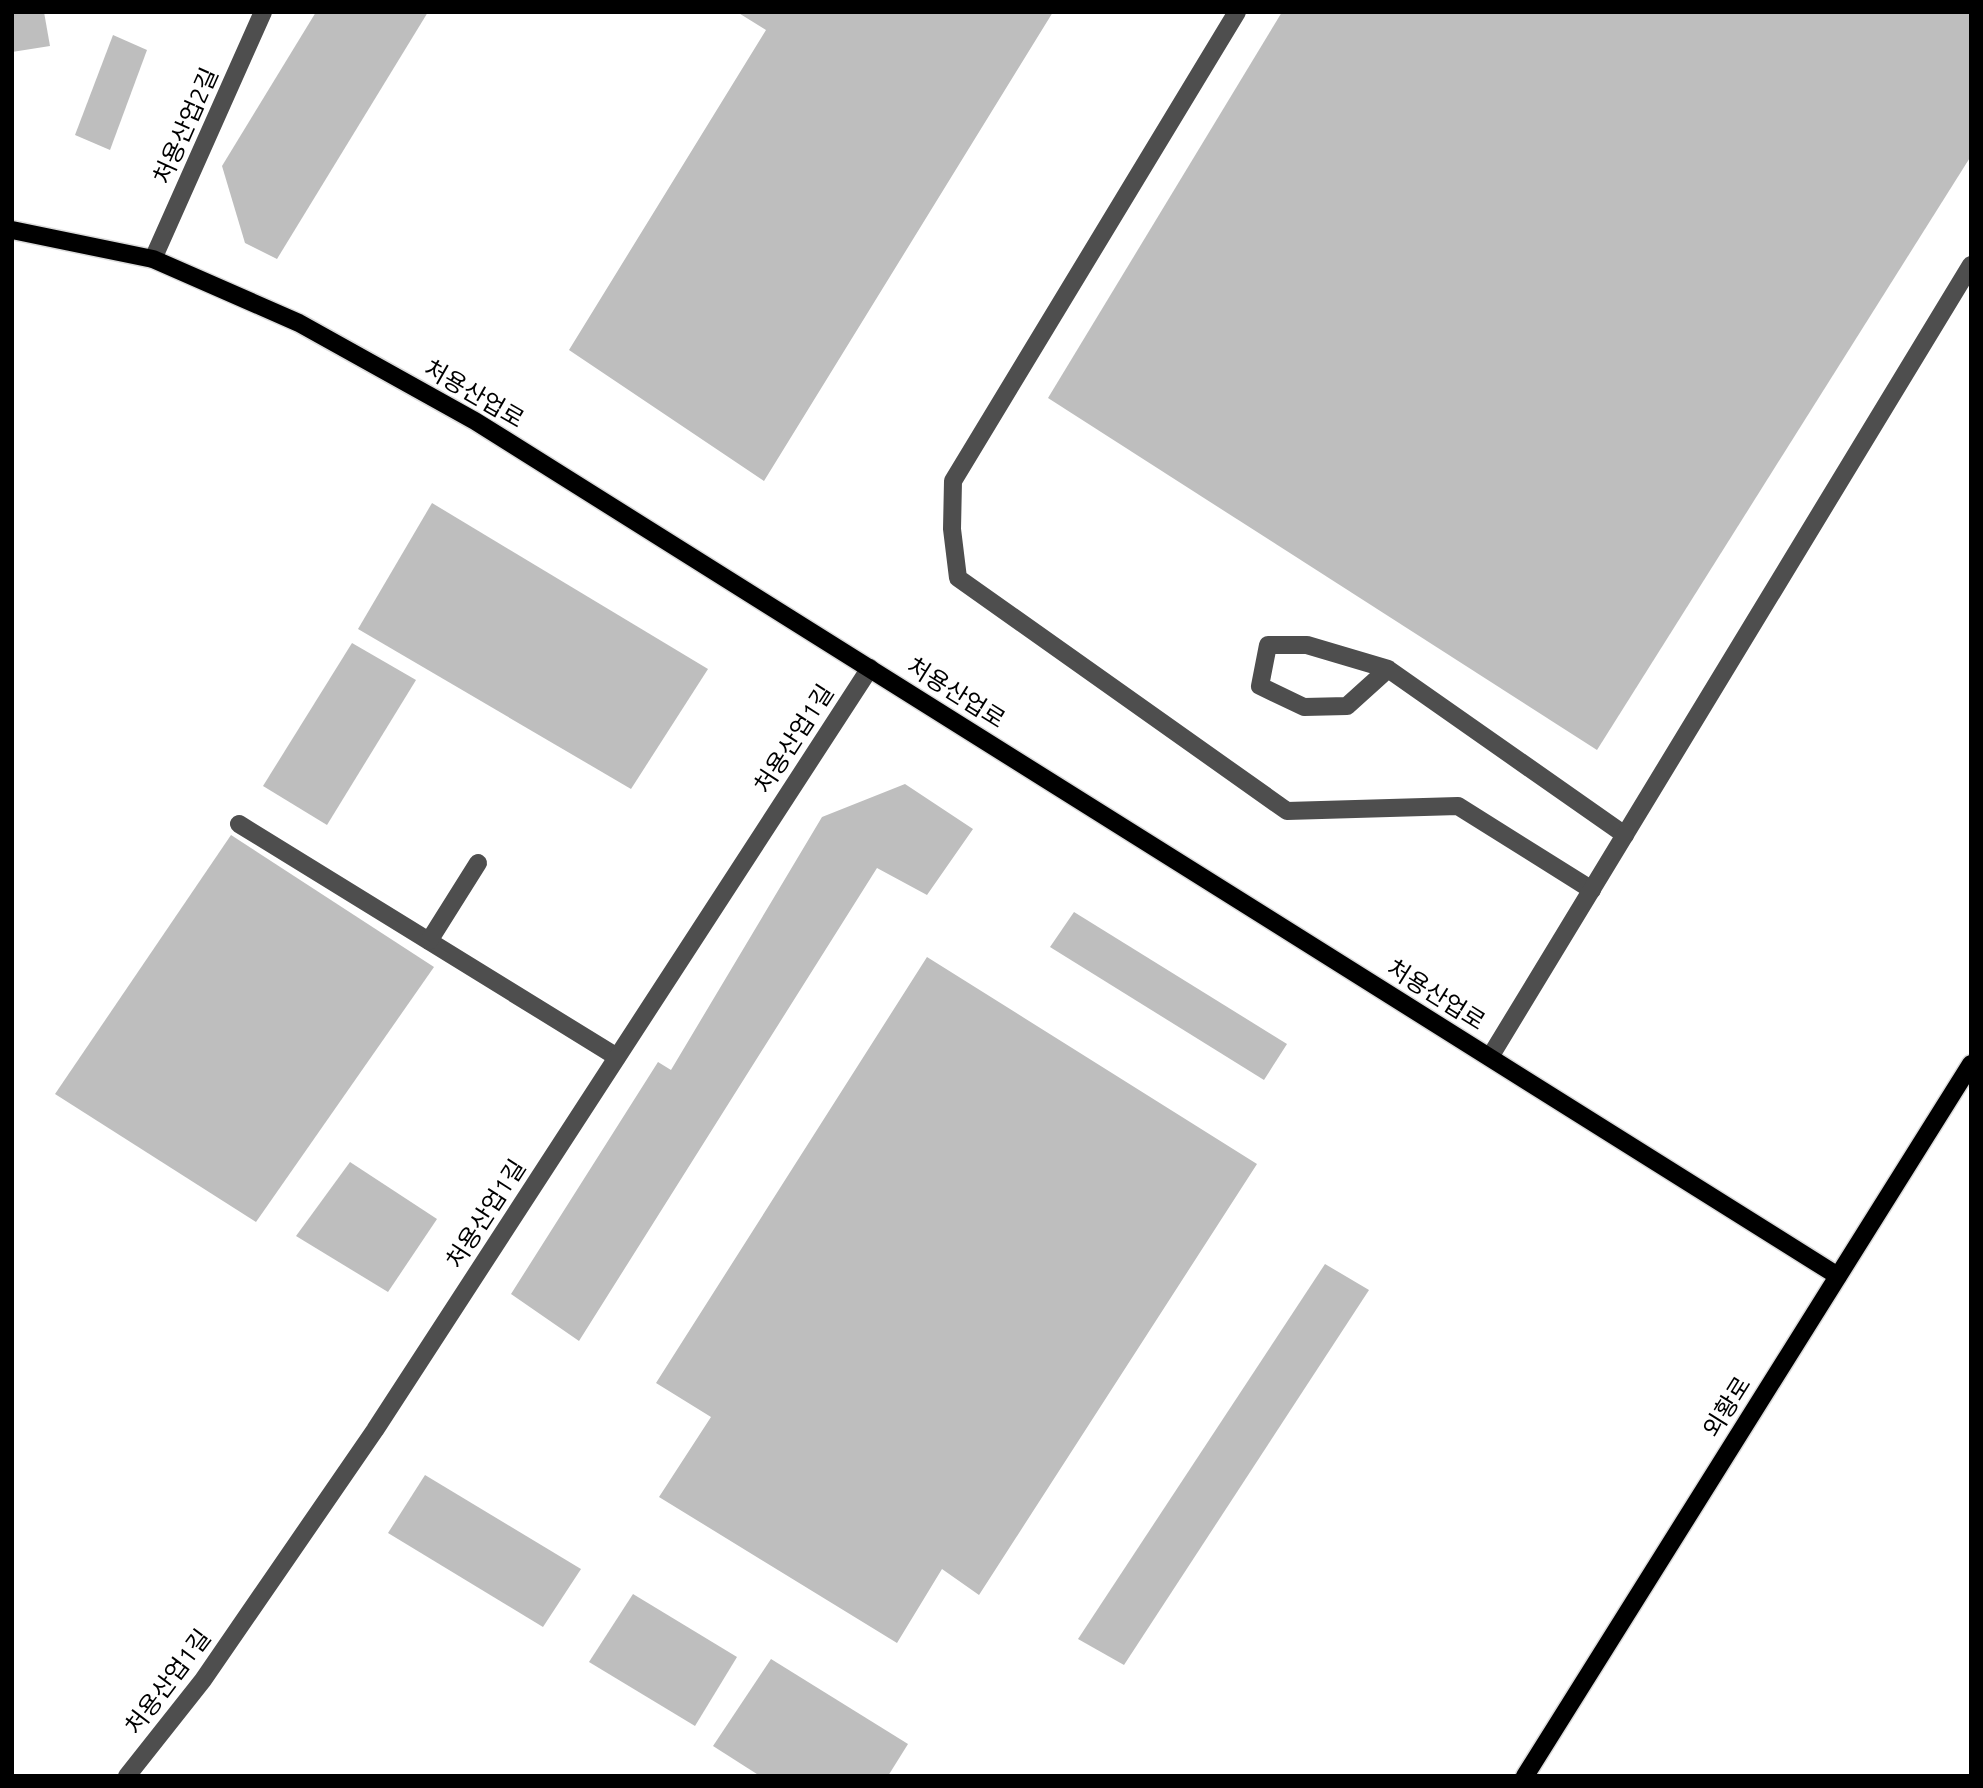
<svg xmlns="http://www.w3.org/2000/svg" width="1983" height="1788" font-family="Ubuntu,'Noto Sans KR',sans-serif">
	<style>
		.building { fill: #bebebe }
		.lines { fill: none; stroke-linecap: round; stroke-linejoin: round }
		.major-casing { stroke: #dbdbdb; stroke-width: 21 }
		.minor { stroke: #4e4e4e; stroke-width: 18 }
		.major { stroke: #000; stroke-width: 18 }
		.labels { text-anchor: middle; stroke-width: 7; stroke-linejoin: round; paint-order: stroke }
		.street-label { font-size: 24px; fill: #000; stroke: #fff }
	</style>
	<rect width="100%" height="100%" fill="#fff"/>
	<g class="building">
		<polygon points="12,12 44,12 50,46 12,52"/>
		<polygon points="316,12 428,12 277,259 245,243 222,166"/>
		<polygon points="737,12 1053,12 764,481 569,350 766,30"/>
		<polygon points="1282,12 1971,12 1971,156 1597,750 1048,398"/>
		<polygon points="113,35 147,50 110,150 75,135"/>
		<polygon points="432,503 708,669 631,789 358,629"/>
		<polygon points="352,643 416,680 327,825 263,786"/>
		<polygon points="905,784 973,829 927,895 877,868 579,1341 511,1294 658,1062 671,1070 822,817"/>
		<polygon points="231,835 434,967 256,1222 55,1094"/>
		<polygon points="1074,912 1287,1044 1264,1080 1050,947"/>
		<polygon points="927,957 1257,1164 979,1595 942,1569 897,1643 659,1497 711,1417 656,1383"/>
		<polygon points="350,1162 437,1219 388,1292 296,1236"/>
		<polygon points="1325,1264 1369,1290 1124,1665 1078,1639"/>
		<polygon points="425,1475 581,1569 543,1627 388,1533"/>
		<polygon points="633,1594 737,1657 695,1726 589,1662"/>
		<polygon points="771,1659 908,1744 888,1776 760,1776 713,1746"/>
	</g>
	<g class="lines">
		<g class="major-casing">
			<g id="major">
				<polyline points="12,230 153,259 299,323 475,421 1838,1276"/>
				<polyline points="1525,1776 1971,1064"/>
			</g>
		</g>
		<g class="minor">
			<polyline points="1237,12 953,481 952,529 958,578 1287,811 1458,806 1592,890"/>
			<polyline points="153,259 263,12"/>
			<polyline points="1388,669 1307,645 1268,645 1260,686 1304,707 1347,706 1388,669 1625,835"/>
			<polyline points="239,824 617,1057"/>
			<polyline points="429,941 478,863"/>
			<polyline points="1490,1057 1971,265"/>
			<polyline points="127,1776 203,1680 375,1430 870,668"/>
		</g>
		<use href="#major" class="major"/>
	</g>
	<g class="labels">
		<g class="street-label">
			<text transform="translate(186 126) rotate(-66)" y="8">처용산업2길</text>
			<text transform="translate(474 394) rotate(30)" y="8">처용산업로</text>
			<text transform="translate(956 693) rotate(32)" y="8">처용산업로</text>
			<text transform="translate(794 739) rotate(-57)" y="8">처용산업1길</text>
			<text transform="translate(1436 995) rotate(32)" y="8">처용산업로</text>
			<text transform="translate(486 1214) rotate(-57)" y="8">처용산업1길</text>
			<text transform="translate(1727 1407) rotate(-58)" y="8">외황로</text>
			<text transform="translate(168 1682) rotate(-53)" y="8">처용산업1길</text>
		</g>
	</g>
	<rect width="1983" height="1788" fill="none" stroke="#000000" stroke-width="28"/>
</svg>
